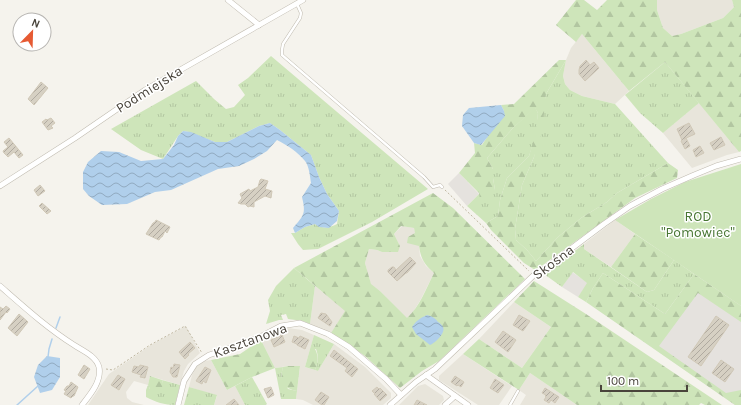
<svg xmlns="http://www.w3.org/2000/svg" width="741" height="405" font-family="Karla,sans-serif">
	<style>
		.residential { fill: #e8e5db }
		.industrial { fill: #e5e2de }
		.grass { fill: url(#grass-tufts) }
		.forest { fill: url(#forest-firs); fill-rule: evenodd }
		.garden { fill: #cee5ba }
		.water { fill: url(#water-waves) }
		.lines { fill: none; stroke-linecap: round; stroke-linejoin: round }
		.stream { stroke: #b0cfeb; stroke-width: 1.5 }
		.building { fill: url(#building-hatch); stroke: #d0c8b7 }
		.lane-casing { stroke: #c0bbb0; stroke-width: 3.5 }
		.street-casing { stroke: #c0bbb0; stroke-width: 6 }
		.path { stroke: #c0b8a2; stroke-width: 1; stroke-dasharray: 2 2; stroke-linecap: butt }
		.lane { stroke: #fff; stroke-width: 2.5 }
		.street { stroke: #fff; stroke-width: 5 }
		.labels { text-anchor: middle; stroke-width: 3; stroke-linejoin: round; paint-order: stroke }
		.street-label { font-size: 14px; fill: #49443b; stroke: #fff }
		.park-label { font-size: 14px; fill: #477632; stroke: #fff }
	</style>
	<defs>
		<pattern id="grass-tufts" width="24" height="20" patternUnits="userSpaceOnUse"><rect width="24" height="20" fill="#cee5ba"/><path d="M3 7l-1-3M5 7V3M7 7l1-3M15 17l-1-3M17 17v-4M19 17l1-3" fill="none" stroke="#b2c6a1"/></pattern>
		<pattern id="forest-firs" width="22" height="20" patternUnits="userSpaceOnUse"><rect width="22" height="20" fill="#cee5ba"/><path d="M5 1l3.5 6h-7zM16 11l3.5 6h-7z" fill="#b2c6a1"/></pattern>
		<pattern id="water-waves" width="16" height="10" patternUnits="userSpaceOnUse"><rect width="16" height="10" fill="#b0cfeb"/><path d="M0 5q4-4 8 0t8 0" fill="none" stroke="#91aac0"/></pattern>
		<pattern id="building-hatch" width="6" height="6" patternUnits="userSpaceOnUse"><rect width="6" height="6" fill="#d6d0c3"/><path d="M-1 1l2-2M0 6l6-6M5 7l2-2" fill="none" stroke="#b0aaa0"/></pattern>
	</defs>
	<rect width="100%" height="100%" fill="#f5f3ed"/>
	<g class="residential">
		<polygon points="657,0 732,0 734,7 723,18 681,34 672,36 663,28 657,10"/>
		<polygon points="582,34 629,91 615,104 582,96 570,90 565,84 563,76 566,60 571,48"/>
		<polygon points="699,103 739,152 727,155 692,168 663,133"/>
		<polygon points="615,220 635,234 611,267 584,249 584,244"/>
		<polygon points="402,226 414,228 419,246 420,256 426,266 434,273 421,299 413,312 407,319 380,291 371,285 365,263 369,249 377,250 382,252 400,246 394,234"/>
		<polygon points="315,286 346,311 331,333 310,324"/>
		<polygon points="514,302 551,327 522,368 479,339"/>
		<polygon points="186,326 200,353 188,364 184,371 180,385 150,376 148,385 134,381 126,392 127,398 132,402 144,405 88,405 109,374 151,345"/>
		<polygon points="281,328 288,328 302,330 314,335 305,367 318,371 334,344 365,367 391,393 391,398 383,405 313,405 303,400 296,399 300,367 288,366 275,368 261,340 271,332"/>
		<polygon points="463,354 512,386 499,405 478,405 439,380 439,376"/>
		<polygon points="211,360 227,390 235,386 245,405 214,405 217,396 189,387 192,375 197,366 204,361"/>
		<polygon points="530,373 577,405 520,405 526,395 519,390"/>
		<polygon points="425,384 443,396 444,400 439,405 399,405 418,386"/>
	</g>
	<g class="industrial">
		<polygon points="459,173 479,194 467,206 448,184"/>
		<polygon points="572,272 588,283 578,297 562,287"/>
		<polygon points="694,274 741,306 741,405 735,405 646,343"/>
	</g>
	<g class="grass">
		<path d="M 271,56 L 428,189 L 372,222 L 318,249 L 303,250 L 298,244 L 291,233 L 295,233 L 305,227 L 315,224 C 323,229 329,228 337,224 L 339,211 L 327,194 L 319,177 L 311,155 L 280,130 L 270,123 L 259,126 L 227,142 L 215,142 L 189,132 L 183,131 L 178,136 L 163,159 L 141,150 L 111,129 L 196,81 L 214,99 L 226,109 L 234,107 L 245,95 L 238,85 L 248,78 Z"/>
		<polygon points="566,60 563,76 565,84 570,90 582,96 615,104 668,163 617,193 607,202 581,218 558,237 536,261 527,250 516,240 515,229 522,185 534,157 546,94"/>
		<polygon points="665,62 699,103 663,133 640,113 625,95"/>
		<polygon points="535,107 538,113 536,135 529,156 507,178 500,200 498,216 486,223 467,206 479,194 495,190 493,178 493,169 487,158 512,129"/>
		<polygon points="584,244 584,249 647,292 654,290 674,260 694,274 665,314 603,273 593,288 586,302 578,297 587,283 573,272 562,287 544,274"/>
		<polygon points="294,268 315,286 310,324 303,321 288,319 286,314 281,315 283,320 279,320 266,324 270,311 268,300 276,286"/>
		<path d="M 314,335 L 334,344 L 318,371 L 315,370 C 318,362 319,357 316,349 L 310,349 Z"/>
		<polygon points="283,367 281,376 288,389 297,391 296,399 281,399 275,368"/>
		<polygon points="252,377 267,404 265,405 245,405 235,386"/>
		<path d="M 162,380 L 180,385 L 175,405 C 165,405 155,402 146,397 L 146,390 L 148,385 L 150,389 L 163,383 Z"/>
		<polygon points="189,387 217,395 214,405 184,405"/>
	</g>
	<g class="forest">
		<polygon points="576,0 584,0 597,10 607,0 657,0 657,10 663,28 672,36 681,34 723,18 734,7 732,0 741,0 741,151 739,152 665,62 629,91 582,34 576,42 556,25"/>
		<polygon points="559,60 566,60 546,94 542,133 534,157 522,185 515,229 516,240 527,250 536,261 558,237 581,218 607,202 617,193 668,163 678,170 677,178 635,198 543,265 535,270 524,263 491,230 486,223 498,216 500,200 507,178 529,156 535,135 538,113 535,108 512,129 487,158 493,169 493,178 495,190 490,200 480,200 479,193 459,173 475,153 474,143 482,145 504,111 501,105 514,104"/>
		<path d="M 433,193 L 453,208 L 525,279 L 439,361 L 422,371 L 400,388 L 365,356 L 331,333 L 345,311 L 294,268 ZM 401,226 L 414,228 L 415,233 L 408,237 L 407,243 L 419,246 C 421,259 424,264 434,273 C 426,289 420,306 407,318 L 380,291 L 371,284 L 365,263 L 369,249 L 377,250 L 382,252 L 398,252 L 400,246 L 394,234 Z"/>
		<polygon points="635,234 674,260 654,290 647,292 611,267"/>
		<polygon points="603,273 665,314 694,274 741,306 741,322 698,293 659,346 726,393 741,390 741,405 735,405 586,302 593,288"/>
		<polygon points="534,281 586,314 722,405 705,405 701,403 699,405 577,405 530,373 519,390 463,354 479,339 522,368 551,327 514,302"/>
		<polygon points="261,340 275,368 252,377 227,390 211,360 240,354"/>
		<path d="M 310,349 L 315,349 C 319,357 318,362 315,370 L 305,367 Z"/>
		<path d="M 288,366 L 300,366 L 297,391 C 282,388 279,381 283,367 Z"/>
		<polygon points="150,376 162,380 163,383 162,390 159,393 150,389 148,385"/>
	</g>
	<polygon class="garden" points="741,164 741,306 615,220 651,199 685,182"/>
	<g class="water">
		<polygon points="501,105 504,111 505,116 481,145 474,143 462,126 463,115 469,108"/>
		<path d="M 270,123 L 280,130 L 311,155 L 319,177 L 327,194 L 339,211 L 337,221 L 329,228 L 319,227 L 315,224 L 305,227 L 295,233 L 293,228 C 304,215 306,214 302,197 L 311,183 C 310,176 309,166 305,161 C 298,152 287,145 277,140 L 267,151 L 254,159 L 239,166 L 218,169 L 171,190 L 155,192 L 127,204 L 102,205 L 89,196 L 83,189 L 83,172 L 88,162 L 101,151 L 119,152 L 141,161 L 163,159 L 174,145 L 178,136 L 183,131 L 191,132 L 215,142 L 227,142 L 259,126 Z"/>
		<path d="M 427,315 C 432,316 435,318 438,322 C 439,322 443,326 443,327 C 446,333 435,343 430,345 L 416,334 L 412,327 C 416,321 420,318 427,315 Z"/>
		<polygon points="47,356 60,358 60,377 52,390 40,393 34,377 38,365"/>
	</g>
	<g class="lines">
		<g class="stream">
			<polyline points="56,328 60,317"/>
			<polyline points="48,357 49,349 52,339"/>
			<polyline points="17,405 38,386"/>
		</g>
	</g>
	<g class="building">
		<polygon points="586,60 590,65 594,62 599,68 585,81 579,74 579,70 580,66"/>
		<polygon points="41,82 48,88 34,105 28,99"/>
		<polygon points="51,118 55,123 51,126 53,128 48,130 42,122 46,119 47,120"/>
		<polygon points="689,123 695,134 684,139 686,138 690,146 685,149 681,141 682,140 677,129"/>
		<polygon points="721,137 725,145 714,150 710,143"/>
		<polygon points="9,138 23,155 19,158 14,152 8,157 4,153 3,151 8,147 4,142"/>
		<polygon points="700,146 704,153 696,157 693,150"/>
		<polygon points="261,179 268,181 265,189 272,191 271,198 265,196 254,202 254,207 250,206 248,207 245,204 241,204 238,203 242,198 240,194 249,189 250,191 258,187 260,180"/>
		<polygon points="40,185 45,191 38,196 34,190"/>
		<polygon points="42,203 51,211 47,214 39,206"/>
		<polygon points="156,220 170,227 167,233 165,231 162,237 161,237 159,240 146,234 153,223 155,222"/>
		<polygon points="410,257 416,263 407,273 406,273 397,281 388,272 388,270 392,267 394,267 396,270"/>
		<polygon points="6,306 10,309 7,313 6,312 0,320 0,307 3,309"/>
		<polygon points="321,313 326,314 332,322 330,326 318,318"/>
		<polygon points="19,314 28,322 17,336 8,328"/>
		<polygon points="519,315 530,321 523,331 513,325"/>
		<polygon points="716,316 729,325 701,366 688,357"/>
		<polygon points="503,331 516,340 508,352 495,342"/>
		<polygon points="282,335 285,342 274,347 271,340"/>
		<polygon points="294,336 299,338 300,336 309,340 305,349 297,345 297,344 292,342"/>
		<polygon points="190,342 195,348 188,354 189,355 185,359 179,352"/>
		<polygon points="334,350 358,369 352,377 345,371 347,368 330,356"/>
		<polygon points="721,360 734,369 725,382 712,373"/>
		<polygon points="174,364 180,365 177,377 173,377 170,372 171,367 173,368"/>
		<polygon points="84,365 90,369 84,379 78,375"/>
		<polygon points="140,365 148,367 145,378 140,377 141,375 132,372 134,366 139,367"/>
		<polygon points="205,367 211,370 206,383 203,381 202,384 196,381"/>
		<polygon points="118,375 125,379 119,390 111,385"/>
		<polygon points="455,376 464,382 461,387 458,385 457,386 451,382"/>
		<polygon points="495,379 504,385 498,393 490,388"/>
		<polygon points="71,382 78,387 74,396 73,396 71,398 64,394 66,391 64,390 67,386 69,386"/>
		<polygon points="271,387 274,395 268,398 264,389"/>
		<polygon points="377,387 379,389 380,388 387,395 380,401 374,394 375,394 372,391"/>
		<polygon points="545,388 559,397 555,403 551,400 549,403 544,400 546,397 545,396 546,395 542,393"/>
		<polygon points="321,392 329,397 324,405 322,405 315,400"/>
		<polygon points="234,399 239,405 226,405"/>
		<polygon points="417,400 427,405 414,405"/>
	</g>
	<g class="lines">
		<g class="lane-casing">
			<g id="lane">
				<polyline points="297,4 301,13 300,18 283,44 282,50 282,55 424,177 433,187 440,185 442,187"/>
				<polyline points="510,405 518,391"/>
			</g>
		</g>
		<g class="street-casing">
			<g id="street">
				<polyline points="228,0 259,25"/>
				<polyline points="0,186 75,138 145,90 303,0"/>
				<path d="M 0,286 C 24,307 47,328 74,345 C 83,351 96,356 99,367 C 102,381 90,395 82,405"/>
				<polyline points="426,375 468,405"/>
				<polyline points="178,405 184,381 195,364 209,355 236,346 260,337 281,326 300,323 328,334 349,347 386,379 401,395"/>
				<polyline points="390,405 416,382 435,369 534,275 540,272 604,224 630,206 662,189 694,175 716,166 741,159"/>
				<polyline points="445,405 455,396"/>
			</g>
		</g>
		<g class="path">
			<polyline points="445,190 529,271"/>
			<polyline points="106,369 113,370 150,345 185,326 202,353"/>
		</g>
		<use href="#lane" class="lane"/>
		<use href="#street" class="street"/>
	</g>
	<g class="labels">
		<g class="street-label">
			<text transform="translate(149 89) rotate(-32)" y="5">Podmiejska</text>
			<text transform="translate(553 262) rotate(-37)" y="5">Skośna</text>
			<text transform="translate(250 340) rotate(-20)" y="5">Kasztanowa</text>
		</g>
		<g class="park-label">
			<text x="698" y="221">ROD<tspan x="698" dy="16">"Pomowiec"</tspan></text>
		</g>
	</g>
	<g transform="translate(32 32) rotate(23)"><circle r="19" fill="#ffffff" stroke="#b6b4b1"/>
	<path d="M0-3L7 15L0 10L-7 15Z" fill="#e65a33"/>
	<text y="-6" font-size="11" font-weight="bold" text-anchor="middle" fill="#49443b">N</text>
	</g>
	<path d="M601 385v6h86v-6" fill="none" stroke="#49443b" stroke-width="2"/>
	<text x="607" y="385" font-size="12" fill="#49443b" stroke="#ffffff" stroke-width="3" paint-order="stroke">100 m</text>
</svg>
